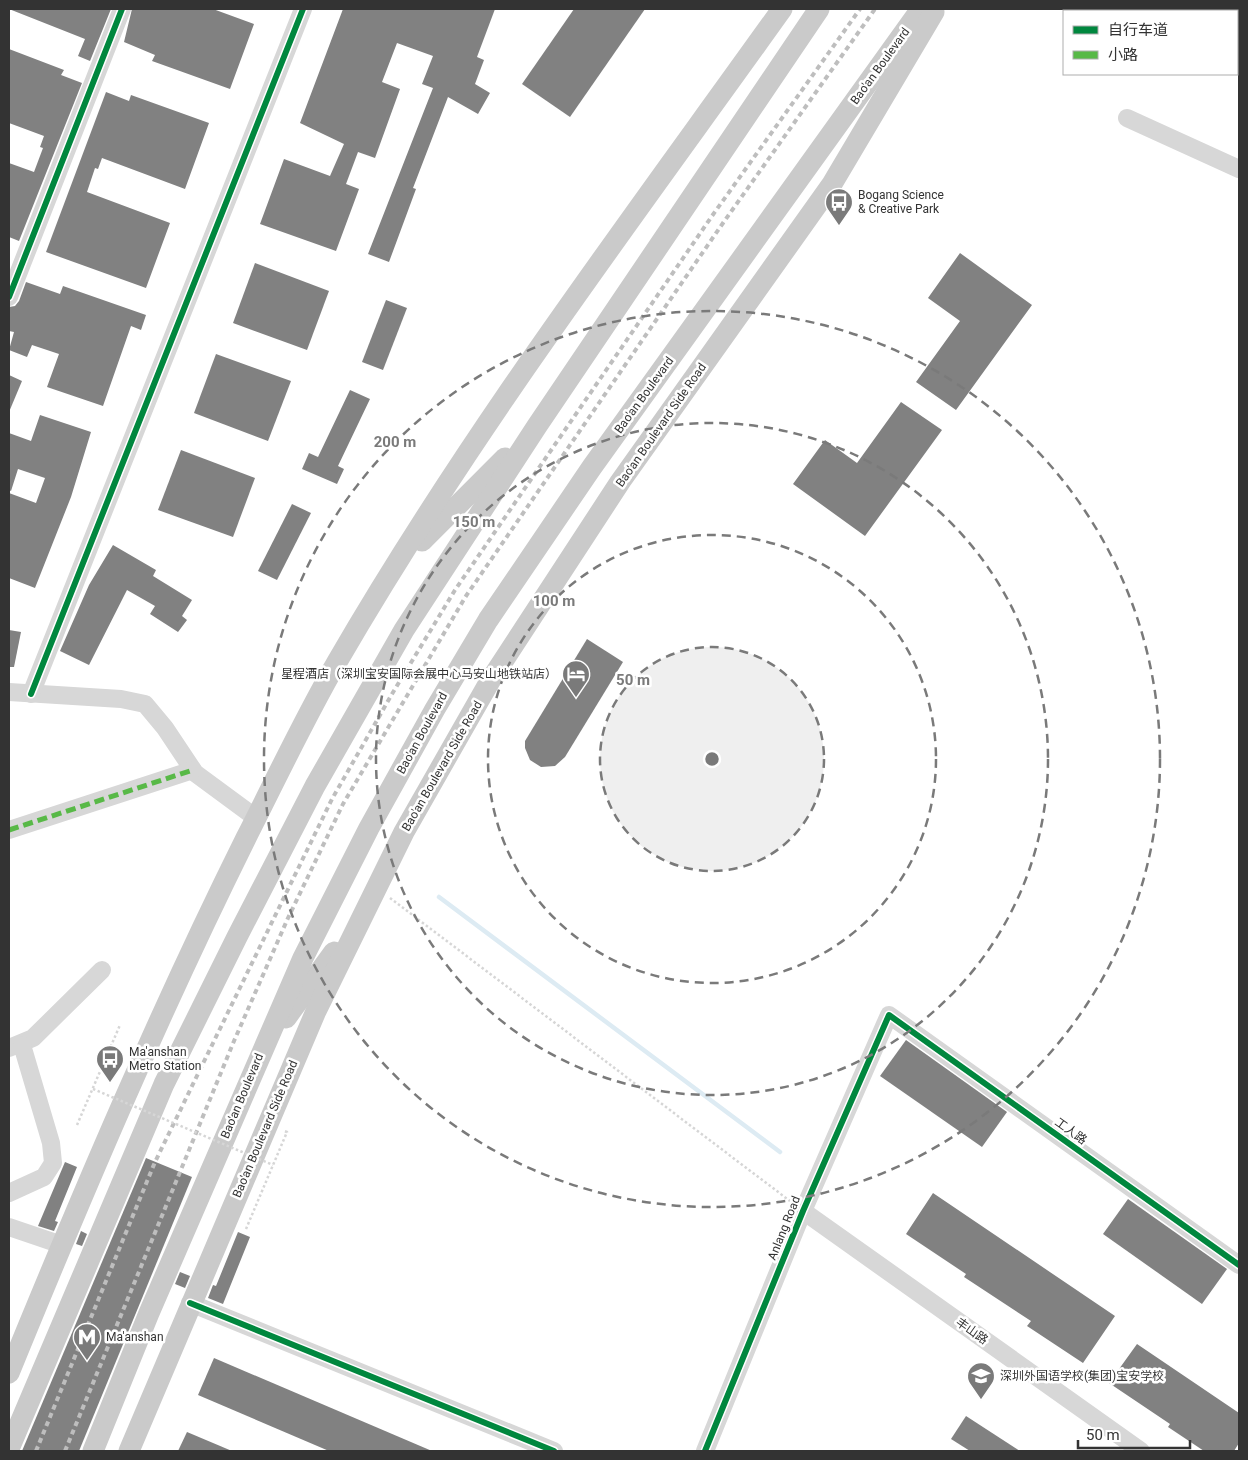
<svg xmlns="http://www.w3.org/2000/svg" width="1248" height="1460" font-family="Roboto,'Noto Sans SC',sans-serif">
	<style>
		.lines { fill: none; stroke-linecap: round; stroke-linejoin: round }
		.stream { stroke: #ddebf3; stroke-width: 4.5 }
		.building { fill: #818181 }
		.path { stroke: #d6d6d6; stroke-width: 2.5; stroke-dasharray: 2.5 2.5; stroke-linecap: butt }
		.minor { stroke: #d7d7d7; stroke-width: 18 }
		.major { stroke: #cacaca; stroke-width: 21 }
		.rail { stroke: #bebebe; stroke-width: 4; stroke-dasharray: 5 4; stroke-linecap: butt }
		.path-bridge { stroke: #d6d6d6; stroke-width: 2.5; stroke-dasharray: 2.5 2.5; stroke-linecap: butt }
		.quiet { stroke: #58b947; stroke-width: 5; stroke-dasharray: 10 5; stroke-linecap: butt }
		.cycleway-casing { stroke: #fff; stroke-width: 9 }
		.cycleway { stroke: #00873e; stroke-width: 6 }
		.ring { fill: none; stroke: #7a7a7a; stroke-width: 2.5; stroke-dasharray: 9 6 }
		.labels { text-anchor: middle; stroke-width: 5; stroke-linejoin: round; paint-order: stroke }
		.street-label { font-size: 12px; fill: #333; stroke: #fff }
		.poi-label { font-size: 12px; fill: #333; stroke: #fff; text-anchor: start }
		.centre { fill: #7a7a7a; stroke: #fff; stroke-width: 2.5 }
		.ring-label { font-size: 15px; text-anchor: middle; font-weight: bold; fill: #7a7a7a; stroke: #fff; stroke-width: 5; stroke-linejoin: round; paint-order: stroke }
	</style>
	<rect width="100%" height="100%" fill="#fff"/>
	<g class="lines">
		<polyline class="stream" points="439,897 780,1152"/>
	</g>
	<g class="building">
		<polygon points="9,9 111,9 90,61 78,56 85,39"/>
		<polygon points="132,9 213,9 254,24 230,89 152,61 155,55 124,42"/>
		<polygon points="343,9 495,9 477,57 484,60 475,84 490,93 478,114 448,97 413,188 416,189 389,262 368,254 433,88 422,84 433,56 397,43 382,82 400,89 375,158 358,152 346,184 359,189 336,251 260,224 284,159 330,176 344,144 300,123"/>
		<polygon points="574,9 645,9 570,117 522,84"/>
		<polygon points="9,49 64,70 61,75 82,83 19,241 9,237 9,163 34,172 43,148 40,147 44,136 9,123"/>
		<polygon points="106,92 129,101 131,95 209,123 185,189 102,158 98,169 95,168 87,192 170,223 146,288 46,252"/>
		<polygon points="960,253 1032,305 956,410 916,382 960,321 928,298"/>
		<polygon points="255,263 329,291 307,350 233,323"/>
		<polygon points="26,282 60,294 63,286 146,315 141,330 131,326 103,406 47,387 59,354 32,345 27,357 9,350 14,332 9,331 9,307 15,306 19,301"/>
		<polygon points="386,300 407,308 383,370 362,362"/>
		<polygon points="216,354 291,381 268,441 194,413"/>
		<polygon points="9,375 22,381 9,412"/>
		<polygon points="350,390 370,399 338,466 344,469 337,484 302,469 309,453 318,457"/>
		<polygon points="901,402 942,430 865,536 793,484 825,440 857,463"/>
		<polygon points="40,415 91,432 71,497 35,588 9,578 9,493 36,503 45,478 18,469 11,491 9,490 9,433 31,441"/>
		<polygon points="181,450 255,478 233,537 158,510"/>
		<polygon points="292,504 311,513 277,580 258,571"/>
		<polygon points="113,545 156,570 153,576 192,600 182,616 187,620 178,632 150,614 155,606 127,590 89,665 60,651 89,585"/>
		<polygon points="9,630 21,632 14,667 9,667"/>
		<polygon points="587,639 623,662 565,757 555,766 541,767 530,760 525,748 525,741"/>
		<polygon points="906,1040 1007,1112 982,1147 880,1076"/>
		<polygon points="146,1158 192,1177 79,1451 22,1451"/>
		<polygon points="65,1162 77,1167 55,1221 58,1222 54,1231 38,1226"/>
		<polygon points="933,1193 1115,1316 1083,1363 1027,1326 1031,1321 964,1277 966,1274 906,1234"/>
		<polygon points="1128,1199 1227,1269 1202,1304 1103,1234"/>
		<polygon points="81,1231 87,1234 82,1246 76,1244"/>
		<polygon points="238,1232 250,1237 223,1304 208,1298 213,1285 216,1286"/>
		<polygon points="180,1272 190,1276 185,1288 175,1284"/>
		<polygon points="1137,1344 1239,1413 1239,1443 1234,1451 1204,1451 1168,1427 1170,1424 1109,1383"/>
		<polygon points="214,1358 432,1451 329,1451 198,1395"/>
		<polygon points="966,1416 1020,1451 970,1451 951,1439"/>
		<polygon points="187,1432 232,1451 178,1451"/>
	</g>
	<g class="lines">
		<g class="path">
			<polyline points="390,898 790,1201"/>
			<polyline points="77,1125 120,1025"/>
			<polyline points="246,1229 287,1132 284,1131"/>
		</g>
		<g class="minor">
			<polyline points="1127,118 1239,169"/>
			<polyline points="9,297 122,9"/>
			<polyline points="9,692 121,699 145,704 165,728 195,773 256,818"/>
			<polyline points="31,694 303,9"/>
			<polyline points="9,830 193,770"/>
			<polyline points="9,1048 33,1038 102,970"/>
			<polyline points="9,1193 44,1177 53,1163 51,1143 22,1045"/>
			<polyline points="803,1211 1141,1451"/>
			<polyline points="9,1227 62,1245"/>
			<polyline points="190,1303 554,1451"/>
			<polyline points="705,1451 803,1211 889,1015 1239,1265"/>
		</g>
		<g class="major">
			<polyline points="422,541 505,458"/>
			<polyline points="286,1018 334,952"/>
			<path d="M 9,1373 C 83,1192 159,1013 246,838 C 276,779 304,719 337,662 C 469,434 629,223 782,9"/>
			<polyline points="9,1449 164,1084 237,937 315,786 404,630 537,426 819,9"/>
			<polyline points="93,1451 149,1313 303,958 369,828 435,709 488,620 592,467 921,9"/>
			<polyline points="129,1451 316,1011 404,832 490,681 620,482 832,184 934,12"/>
		</g>
		<g class="rail">
			<polyline points="36,1451 155,1162 332,799 392,694 455,590 712,216 860,9"/>
			<polyline points="65,1451 234,1041 288,918 343,804 466,596 723,223 875,9"/>
		</g>
		<polyline class="path-bridge" points="93,1089 273,1165"/>
		<polyline class="quiet" points="9,830 193,770"/>
		<g class="cycleway-casing">
			<g id="cycleway">
				<polyline points="9,297 122,9"/>
				<polyline points="31,694 303,9"/>
				<polyline points="190,1303 554,1451"/>
				<polyline points="705,1451 803,1211 889,1015 1239,1265"/>
			</g>
		</g>
		<use href="#cycleway" class="cycleway"/>
	</g>
	<circle cx="712" cy="759" r="112" fill="#7a7a7a" fill-opacity=".12"/>
	<g class="ring">
		<circle cx="712" cy="759" r="112"/>
		<circle cx="712" cy="759" r="224"/>
		<circle cx="712" cy="759" r="336"/>
		<circle cx="712" cy="759" r="448"/>
	</g>
	<defs>
		<g id="bus-pin" transform="scale(1.4375)"><path d="M0 17L-7.5 6A9.5 9.5 0 1 1 7.5 6Z" fill="#7a7a7a" stroke="#fff"/><path d="M-5-6H5V4H4V6H2V4H-2V6H-4V4H-5ZM-3.5-4V0h7V-4ZM-3.5 1.2v1.5H-2V1.2ZM2 1.2v1.5H3.5V1.2Z" fill="#fff"/></g>
		<g id="hotel-pin" transform="scale(1.4375)"><path d="M0 17L-7.5 6A9.5 9.5 0 1 1 7.5 6Z" fill="#7a7a7a" stroke="#fff"/><path d="M-6-4.5h1.5V1H6V5H4.5V3h-9V5H-6ZM-4 0a1.8 1.8 0 1 1 3.6 0ZM.5 0V-2.5h3Q6-2.5 6 0Z" fill="#fff"/></g>
		<g id="metro-pin" transform="scale(1.4375)"><path d="M0 17L-7.5 6A9.5 9.5 0 1 1 7.5 6Z" fill="#7a7a7a" stroke="#fff"/><path d="M-5.5 5V-5H-3L0 0L3-5H5.5V5H3V-.5L0 4L-3-.5V5Z" fill="#fff"/></g>
		<g id="school-pin" transform="scale(1.4375)"><path d="M0 17L-7.5 6A9.5 9.5 0 1 1 7.5 6Z" fill="#7a7a7a" stroke="#fff"/><path d="M0-5L7-2L0 1L-7-2ZM-4 1L0 2.5L4 1V4Q0 6-4 4Z" fill="#fff"/></g>
	</defs>
	<g fill-rule="evenodd">
		<use href="#bus-pin" x="839" y="202"/>
		<use href="#hotel-pin" x="576" y="674"/>
		<use href="#bus-pin" x="110" y="1059"/>
		<use href="#metro-pin" x="87" y="1337"/>
		<use href="#school-pin" x="981" y="1376"/>
	</g>
	<g class="labels">
		<g class="street-label">
			<text transform="translate(880 66) rotate(-54)" y="4">Bao'an Boulevard</text>
			<text transform="translate(644 395) rotate(-54)" y="4">Bao'an Boulevard</text>
			<text transform="translate(661 425) rotate(-55)" y="4">Bao'an Boulevard Side Road</text>
			<text transform="translate(422 733) rotate(-61)" y="4">Bao'an Boulevard</text>
			<text transform="translate(442 766) rotate(-60)" y="4">Bao'an Boulevard Side Road</text>
			<text transform="translate(242 1096) rotate(-67)" y="4">Bao'an Boulevard</text>
			<text transform="translate(265 1129) rotate(-67)" y="4">Bao'an Boulevard Side Road</text>
			<text transform="translate(1071 1131) rotate(36)" y="4">工人路</text>
			<text transform="translate(784 1228) rotate(-68)" y="4">Anlang Road</text>
			<text transform="translate(972 1331) rotate(35)" y="4">丰山路</text>
		</g>
		<g class="poi-label">
			<text x="858" y="199">Bogang Science<tspan x="858" dy="14">&amp; Creative Park</tspan></text>
			<text x="557" y="678" text-anchor="end">星程酒店（深圳宝安国际会展中心马安山地铁站店）</text>
			<text x="129" y="1056">Ma'anshan<tspan x="129" dy="14">Metro Station</tspan></text>
			<text x="106" y="1341">Ma'anshan</text>
			<text x="1000" y="1380">深圳外国语学校(集团)宝安学校</text>
		</g>
	</g>
	<circle cx="712" cy="759" r="8" class="centre"/>
	<g class="ring-label">
		<text x="395" y="447">200 m</text>
		<text x="474" y="527">150 m</text>
		<text x="554" y="606">100 m</text>
		<text x="633" y="685">50 m</text>
	</g>
	<rect width="1248" height="1460" fill="none" stroke="#333333" stroke-width="20"/>
	<rect x="1063" y="10" width="175" height="65" fill="#ffffff" stroke="#adadad"/>
	<rect x="1073" y="26" width="25" height="8" fill="#00873e" stroke="#adadad"/>
	<text x="1108" y="35" font-size="15" fill="#333333">自行车道</text>
	<rect x="1073" y="51" width="25" height="8" fill="#58b947" stroke="#adadad"/>
	<text x="1108" y="60" font-size="15" fill="#333333">小路</text>
	<path d="M1078 1440v8h112v-8" fill="none" stroke="#333333" stroke-width="2.5"/>
	<text x="1086" y="1440" font-size="15" fill="#333333" stroke="#ffffff" stroke-width="4" paint-order="stroke">50 m</text>
</svg>
